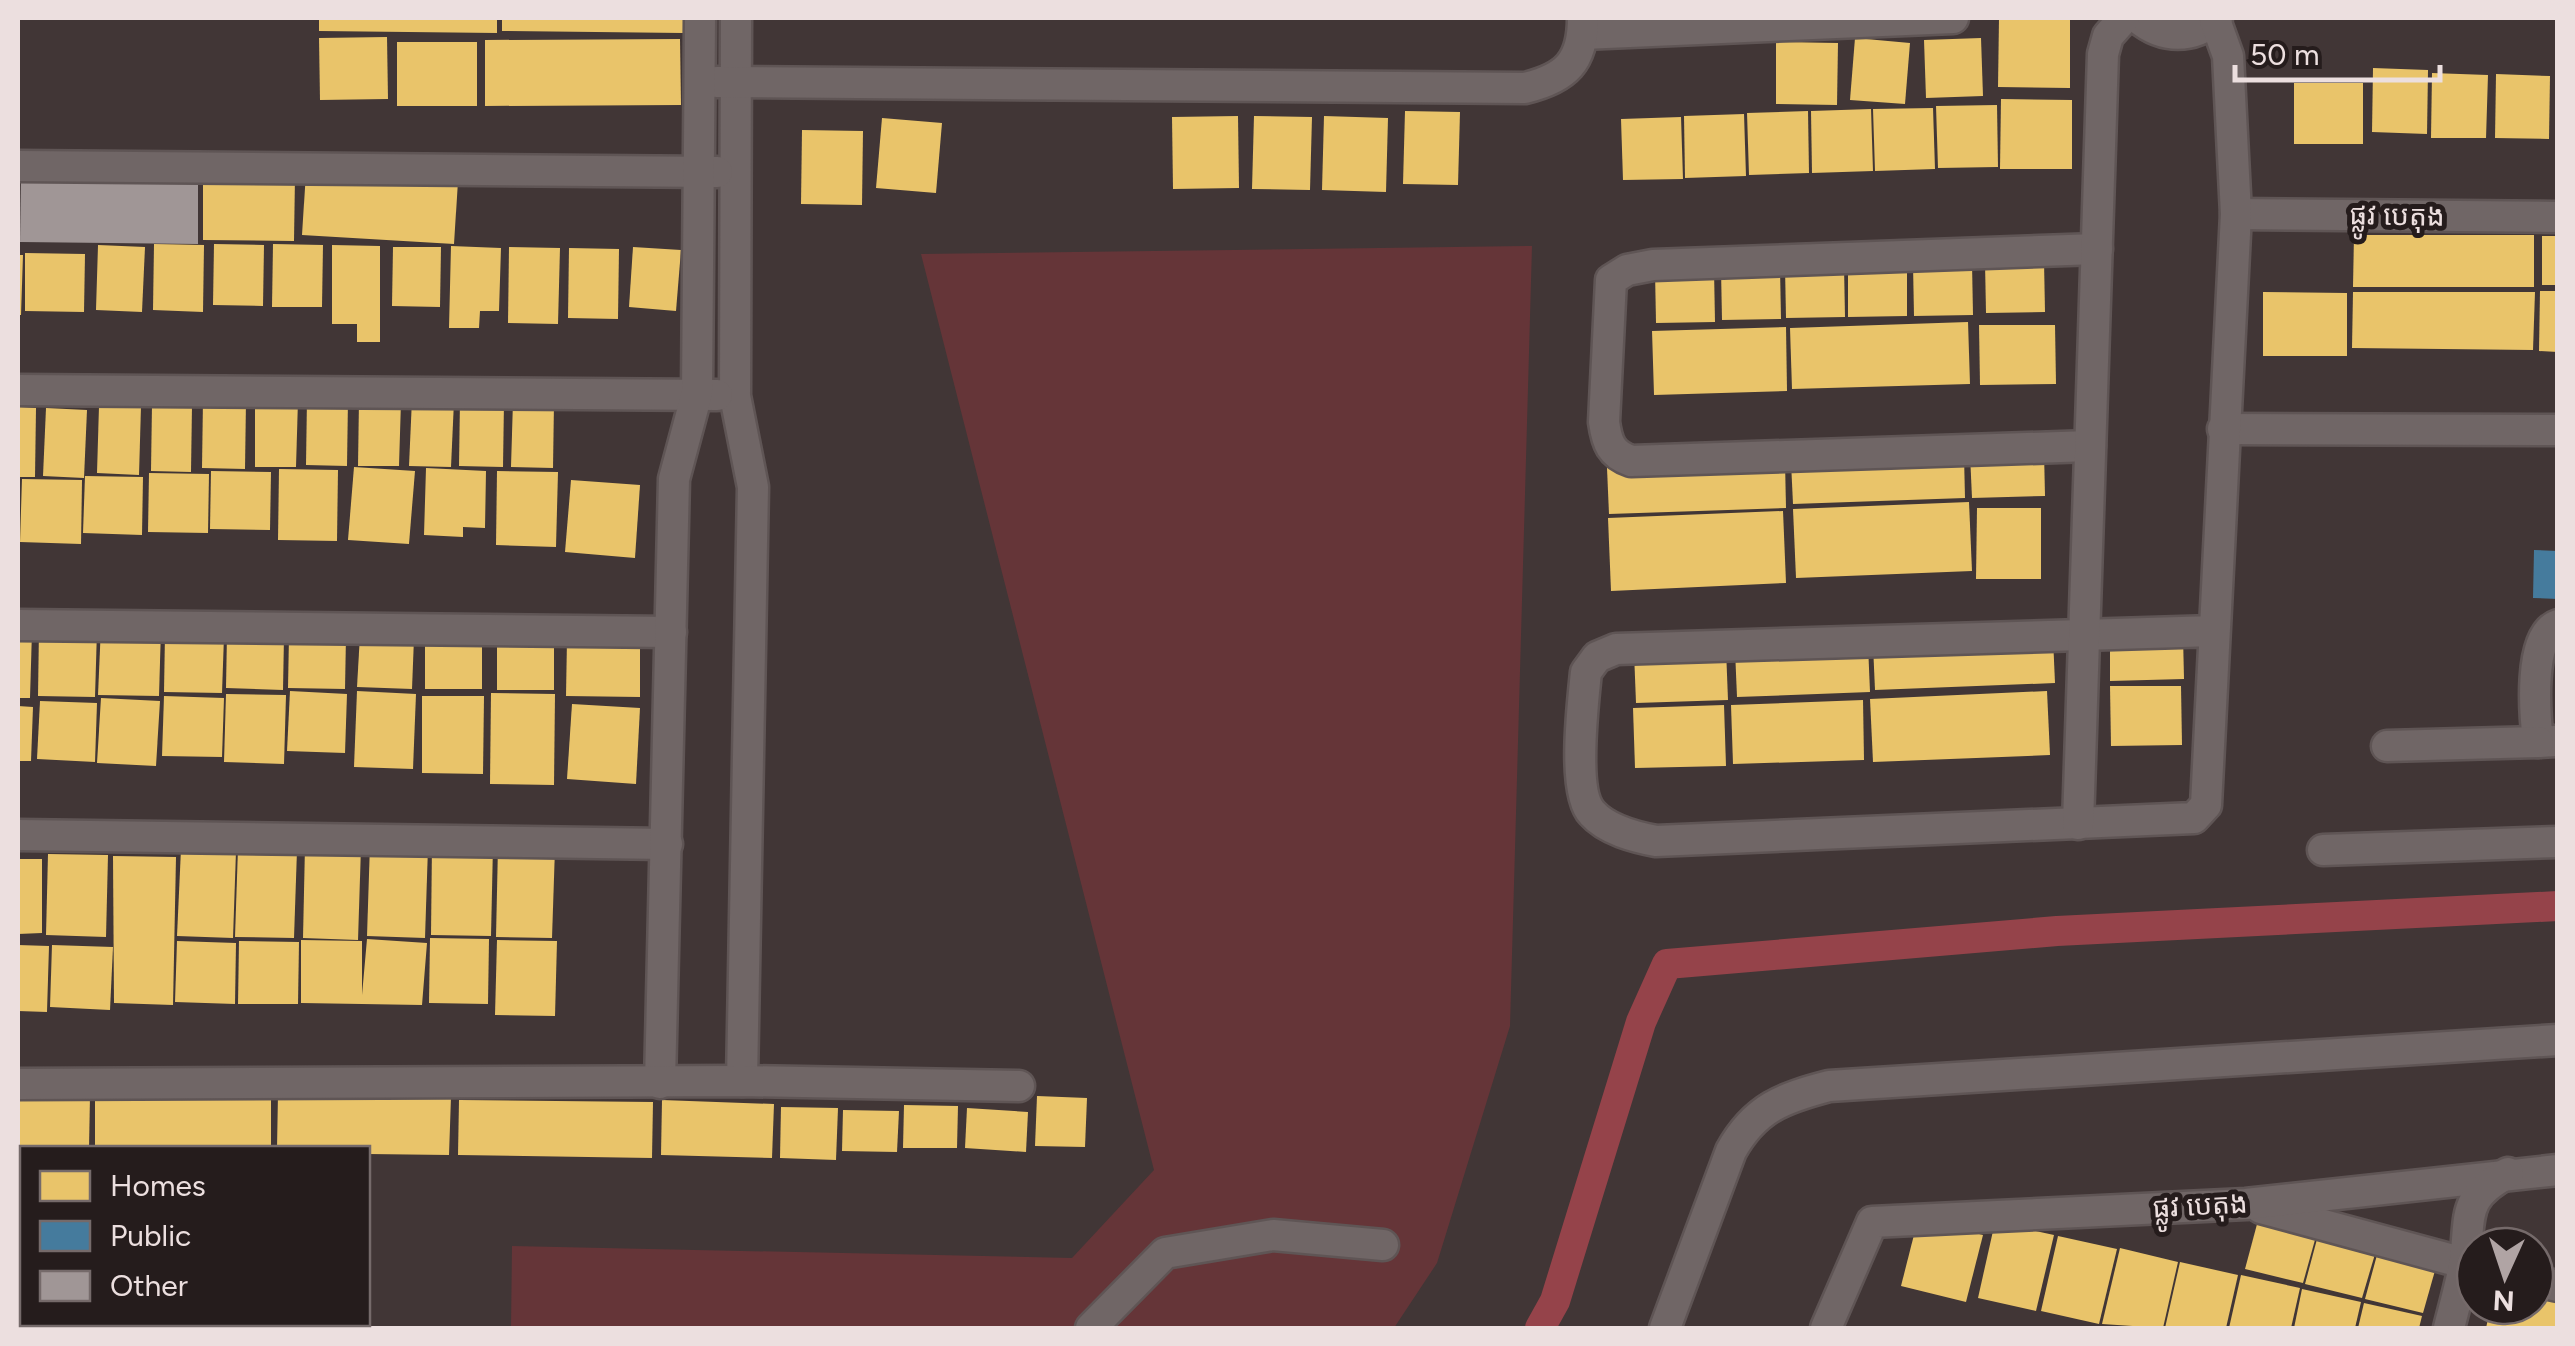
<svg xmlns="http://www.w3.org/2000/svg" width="2575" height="1346" font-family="Figtree,'Noto Sans Khmer',sans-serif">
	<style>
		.green { fill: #653538 }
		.homes { fill: #e9c46a }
		.public { fill: #457b9d }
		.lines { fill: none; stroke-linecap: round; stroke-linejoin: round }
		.canal { stroke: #95434a; stroke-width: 30 }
		.building { fill: #a09696 }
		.street-casing { stroke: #5f5555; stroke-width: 35 }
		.street { stroke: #706666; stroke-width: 30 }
		.labels { text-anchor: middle; stroke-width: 10; stroke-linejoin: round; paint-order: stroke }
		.street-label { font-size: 28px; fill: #ecdfdf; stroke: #251c1c }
	</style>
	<rect width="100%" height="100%" fill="#413636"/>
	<polygon class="green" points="1532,246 1510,1026 1437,1263 1394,1328 511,1328 512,1246 1072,1258 1154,1170 921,254"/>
	<g class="homes">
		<polygon points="319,18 497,18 497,33 319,31"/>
		<polygon points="502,18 683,18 683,33 502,31"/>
		<polygon points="1999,18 2070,19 2070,88 1998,87"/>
		<polygon points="387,37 388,99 320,100 319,38"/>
		<polygon points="1855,38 1910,43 1905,104 1850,100"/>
		<polygon points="1981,38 1983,96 1926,98 1924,40"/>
		<polygon points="680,39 681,105 485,106 485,40"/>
		<rect x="397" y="42" width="80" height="64"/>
		<polygon points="1776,42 1838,43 1837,105 1776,104"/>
		<polygon points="2373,68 2428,70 2427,134 2372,132"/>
		<polygon points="2432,73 2488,75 2486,138 2431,138"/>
		<polygon points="2496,74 2550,76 2549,139 2495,138"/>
		<rect x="2294" y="83" width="69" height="61"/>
		<polygon points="2001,99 2072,100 2072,169 2000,169"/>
		<polygon points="1997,105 1998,167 1938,168 1936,106"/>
		<polygon points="1933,108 1935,169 1875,171 1873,109"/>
		<polygon points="1871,109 1873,171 1812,173 1811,111"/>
		<polygon points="1405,111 1460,112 1458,185 1403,184"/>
		<polygon points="1808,111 1809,173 1749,175 1747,113"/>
		<polygon points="1744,114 1746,176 1685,178 1684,116"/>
		<polygon points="1238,116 1239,188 1173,189 1172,117"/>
		<polygon points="1254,116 1312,117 1310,190 1252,189"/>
		<polygon points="1324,116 1388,118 1386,192 1322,190"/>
		<polygon points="1681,117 1683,179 1623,180 1621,119"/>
		<polygon points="882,118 942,123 936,193 876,188"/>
		<polygon points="802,130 863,131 862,205 801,204"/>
		<polygon points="306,172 458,181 454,244 302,235"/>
		<polygon points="203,176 295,176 294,241 203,240"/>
		<polygon points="2354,235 2534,235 2534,287 2353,287"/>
		<rect x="2542" y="236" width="16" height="49"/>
		<polygon points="154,244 204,245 203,312 153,310"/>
		<polygon points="214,244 264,245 263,306 213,305"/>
		<polygon points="273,244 323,245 322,307 272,307"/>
		<polygon points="98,245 145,247 142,312 96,310"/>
		<polygon points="332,245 380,246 380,342 357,342 357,324 332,324"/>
		<polygon points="451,246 501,248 499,311 480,311 479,328 449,328"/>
		<polygon points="393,247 441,247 440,307 392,306"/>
		<polygon points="509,247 560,248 558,324 508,323"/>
		<polygon points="633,247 681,250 676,311 629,307"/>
		<polygon points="569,248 619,249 618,319 568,318"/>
		<polygon points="25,253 85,254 84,312 25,311"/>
		<polygon points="18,255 23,255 21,315 18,315"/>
		<polygon points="2044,261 2045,312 1986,313 1985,262"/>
		<polygon points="1972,263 1973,315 1914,316 1913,264"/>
		<polygon points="1907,265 1907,316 1848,317 1848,266"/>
		<polygon points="1844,266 1845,317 1786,318 1785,267"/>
		<polygon points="1780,268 1781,319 1722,320 1721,269"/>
		<polygon points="1714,270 1715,322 1656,323 1655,271"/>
		<polygon points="2540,291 2558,291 2558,352 2539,351"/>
		<polygon points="2263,292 2347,293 2347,356 2263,356"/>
		<polygon points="2353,292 2535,292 2533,350 2352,348"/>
		<polygon points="1968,322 1970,384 1792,389 1790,328"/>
		<polygon points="1979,325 2055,325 2056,384 1980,385"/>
		<polygon points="1786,327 1787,391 1654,395 1652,331"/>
		<polygon points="307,398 348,399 347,466 306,465"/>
		<polygon points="203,399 246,400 245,469 202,468"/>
		<polygon points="412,399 454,401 451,467 409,466"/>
		<polygon points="255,400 298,400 296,467 255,467"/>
		<polygon points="359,400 401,401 399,466 358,466"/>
		<polygon points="460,400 504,401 503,467 459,466"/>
		<polygon points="513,401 554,402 553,468 511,467"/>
		<polygon points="152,404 192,405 191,472 151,471"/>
		<polygon points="99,406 141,406 139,475 97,473"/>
		<polygon points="18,407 36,408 35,477 18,477"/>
		<polygon points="46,408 87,410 84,478 43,476"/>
		<polygon points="2044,452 2045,496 1972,498 1970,454"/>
		<polygon points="1964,456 1965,498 1793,504 1791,462"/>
		<polygon points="1785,462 1786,508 1609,514 1607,468"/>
		<polygon points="354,467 415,471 409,544 348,540"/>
		<polygon points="426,468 486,471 485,528 463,527 463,537 424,535"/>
		<polygon points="279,469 338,470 337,541 278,540"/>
		<polygon points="211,471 271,472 270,530 210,529"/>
		<polygon points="497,471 558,472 556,547 496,545"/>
		<polygon points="149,473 209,474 208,533 148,532"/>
		<polygon points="85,476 143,477 142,535 83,533"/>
		<polygon points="22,479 82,480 81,544 20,542"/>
		<polygon points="571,480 640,485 635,558 565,552"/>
		<polygon points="1969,502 1972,571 1796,578 1793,509"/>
		<polygon points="1977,508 2041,508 2041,579 1976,579"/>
		<polygon points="1783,511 1786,583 1611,591 1608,518"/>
		<polygon points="101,626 161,628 159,696 98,695"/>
		<polygon points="39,629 97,630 95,697 38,696"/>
		<polygon points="18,630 32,631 30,698 18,698"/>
		<polygon points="165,634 224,636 222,693 164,692"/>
		<polygon points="227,634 284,636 283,690 226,688"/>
		<polygon points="360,635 414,638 412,689 357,687"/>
		<polygon points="289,636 346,636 345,689 288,688"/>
		<polygon points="2183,636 2184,679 2110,681 2110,638"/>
		<rect x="425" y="637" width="57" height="52"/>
		<polygon points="2053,638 2055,683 1875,690 1873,645"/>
		<polygon points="567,639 640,639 640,697 566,696"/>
		<polygon points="554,641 554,690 497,690 497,642"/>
		<polygon points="1868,645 1870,692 1737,697 1735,650"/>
		<polygon points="1726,649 1728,700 1636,703 1634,652"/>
		<polygon points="2110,686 2181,686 2182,745 2111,746"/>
		<polygon points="290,691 347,694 345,753 287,751"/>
		<polygon points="357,691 416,694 413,769 354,767"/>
		<polygon points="2047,691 2050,755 1873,762 1870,699"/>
		<polygon points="491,693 555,694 554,785 490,784"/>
		<polygon points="226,694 286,695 284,764 224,762"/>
		<polygon points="164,696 224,698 222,757 162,756"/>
		<polygon points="422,696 484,696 483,774 422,773"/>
		<polygon points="101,698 160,701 156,766 97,763"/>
		<polygon points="1863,700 1864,760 1733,764 1731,705"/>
		<polygon points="40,701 97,703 95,762 37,759"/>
		<polygon points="572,704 640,708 636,784 567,779"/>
		<polygon points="1724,705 1726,766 1635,768 1633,708"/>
		<polygon points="18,706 33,707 31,761 18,761"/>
		<polygon points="370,844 428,847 425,938 367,936"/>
		<polygon points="432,844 493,845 491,936 431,935"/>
		<polygon points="305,846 361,847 358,940 303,938"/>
		<polygon points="498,846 555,848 552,938 496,937"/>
		<polygon points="238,848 297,850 294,938 235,937"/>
		<polygon points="181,849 236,851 233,938 177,936"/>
		<polygon points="48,854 108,855 106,937 46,935"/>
		<polygon points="113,856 176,857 173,1005 114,1003"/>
		<polygon points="18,859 42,859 42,933 18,934"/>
		<polygon points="430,938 489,939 488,1004 429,1003"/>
		<polygon points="367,939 427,943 422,1005 301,1003 301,940 362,941 362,995"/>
		<polygon points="497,940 557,941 555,1016 495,1015"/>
		<polygon points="177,941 236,943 235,1004 175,1002"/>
		<polygon points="239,941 299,942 298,1004 238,1004"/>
		<polygon points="18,945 49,946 47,1012 18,1011"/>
		<polygon points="52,945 113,947 110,1010 50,1007"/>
		<polygon points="18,1094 90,1096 89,1148 18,1151"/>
		<polygon points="278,1094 451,1097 449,1155 368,1154 368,1148 277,1148"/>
		<polygon points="95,1095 271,1096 271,1148 95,1148"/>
		<polygon points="1037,1096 1087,1098 1085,1147 1035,1146"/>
		<polygon points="459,1100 653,1102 652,1158 458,1155"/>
		<polygon points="662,1100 774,1104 772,1158 661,1155"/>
		<polygon points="904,1105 958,1106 957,1148 903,1148"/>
		<polygon points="781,1107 838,1108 836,1160 780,1158"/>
		<polygon points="967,1108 1028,1112 1026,1152 965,1148"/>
		<polygon points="843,1110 899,1111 897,1152 842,1151"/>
		<polygon points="2260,1213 2318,1229 2303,1283 2245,1269"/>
		<polygon points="1918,1219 1983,1235 1966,1302 1901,1286"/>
		<polygon points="1995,1222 2054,1235 2036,1311 1978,1298"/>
		<polygon points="2320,1228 2378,1244 2362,1298 2305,1284"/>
		<polygon points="2058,1236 2117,1249 2099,1324 2041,1311"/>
		<polygon points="2380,1244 2438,1260 2423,1313 2365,1299"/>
		<polygon points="2120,1248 2178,1262 2163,1328 2102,1324"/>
		<polygon points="2180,1262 2238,1275 2226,1328 2165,1328"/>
		<polygon points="2241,1275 2300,1288 2291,1328 2229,1328"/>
		<polygon points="2535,1283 2558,1298 2558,1328 2486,1328 2491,1306 2535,1306"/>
		<polygon points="2302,1289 2361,1302 2355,1328 2294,1328"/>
		<polygon points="2364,1303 2422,1316 2419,1328 2358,1328"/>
	</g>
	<polygon class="public" points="2534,550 2558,551 2558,599 2533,598"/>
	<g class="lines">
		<polyline class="canal" points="1540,1328 1555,1301 1641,1022 1667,964 2057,931 2558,906"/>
	</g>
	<polygon class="building" points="21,176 198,179 198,244 20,242"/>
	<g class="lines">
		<g class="street-casing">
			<g id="street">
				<polyline points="736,18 735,396 753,487 742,1081"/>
				<path d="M 2138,18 C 2163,39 2193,39 2217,18"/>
				<polyline points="1583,34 1953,18"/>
				<path d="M 717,82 L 1525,88 C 1566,78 1583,62 1583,18"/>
				<polyline points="18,166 717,172"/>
				<polyline points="2236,214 2558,217"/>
				<polyline points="18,390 717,395"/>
				<polyline points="2223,429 2558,430"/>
				<path d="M 2090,446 L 1631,461 C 1611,454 1607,443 1604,422 L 1611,280 L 1627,270 L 1653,265 L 2097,249"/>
				<polyline points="18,625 671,632"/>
				<path d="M 2214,631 L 1616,649 L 1597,657 L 1586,672 C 1583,702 1572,792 1592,813 C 1607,830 1635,837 1656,841 L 2194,818 L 2206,805 L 2236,214 L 2228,56 L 2215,20"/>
				<path d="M 2555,741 L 2538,742 C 2535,716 2528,635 2558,625"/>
				<polyline points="2387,746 2538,742"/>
				<polyline points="2078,824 2103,54 2108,36 2124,18"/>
				<polyline points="18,835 667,844"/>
				<polyline points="2323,850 2558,842"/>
				<polyline points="660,1083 674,479 697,393 700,18"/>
				<polyline points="18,1084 742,1081 1019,1086"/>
				<polyline points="2261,1208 2475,1266"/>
				<polyline points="2535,1281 2558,1286"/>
				<polyline points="1091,1328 1165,1253 1273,1235 1383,1245"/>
				<path d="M 1665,1328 L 1731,1151 C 1755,1108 1783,1098 1829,1086 L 2558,1040"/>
				<polyline points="1826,1328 1872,1222 2246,1204 2558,1170"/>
				<path d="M 2449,1328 C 2454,1308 2460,1287 2464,1266 C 2472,1218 2459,1199 2508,1173"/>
			</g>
		</g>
		<use href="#street" class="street"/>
	</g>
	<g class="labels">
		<g class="street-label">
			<text transform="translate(2397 215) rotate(1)" y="10">ផ្លូវ បេតុង</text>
			<text transform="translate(2200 1205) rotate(-3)" y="10">ផ្លូវ បេតុង</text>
		</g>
	</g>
	<rect width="2575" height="1346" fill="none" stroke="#ecdfdf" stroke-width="40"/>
	<rect x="20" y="1146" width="350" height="180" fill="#251c1c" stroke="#756a6a" stroke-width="2.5"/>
	<rect x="40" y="1171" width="50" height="30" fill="#e9c46a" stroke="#756a6a" stroke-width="2.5"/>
	<text x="110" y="1196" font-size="30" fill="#ecdfdf">Homes</text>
	<rect x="40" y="1221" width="50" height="30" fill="#457b9d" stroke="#756a6a" stroke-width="2.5"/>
	<text x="110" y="1246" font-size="30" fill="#ecdfdf">Public</text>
	<rect x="40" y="1271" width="50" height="30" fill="#a09696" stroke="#756a6a" stroke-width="2.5"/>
	<text x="110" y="1296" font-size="30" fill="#ecdfdf">Other</text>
	<g transform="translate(2505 1276) rotate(183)"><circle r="48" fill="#251c1c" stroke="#756a6a" stroke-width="2.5"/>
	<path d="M0-8L18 38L0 25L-18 38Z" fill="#b0a4a4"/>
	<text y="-15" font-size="28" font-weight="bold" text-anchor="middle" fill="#ecdfdf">N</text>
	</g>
	<path d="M2235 65v15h205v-15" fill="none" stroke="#ecdfdf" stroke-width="5"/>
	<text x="2250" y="65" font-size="30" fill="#ecdfdf" stroke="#251c1c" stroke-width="8" paint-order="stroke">50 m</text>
</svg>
